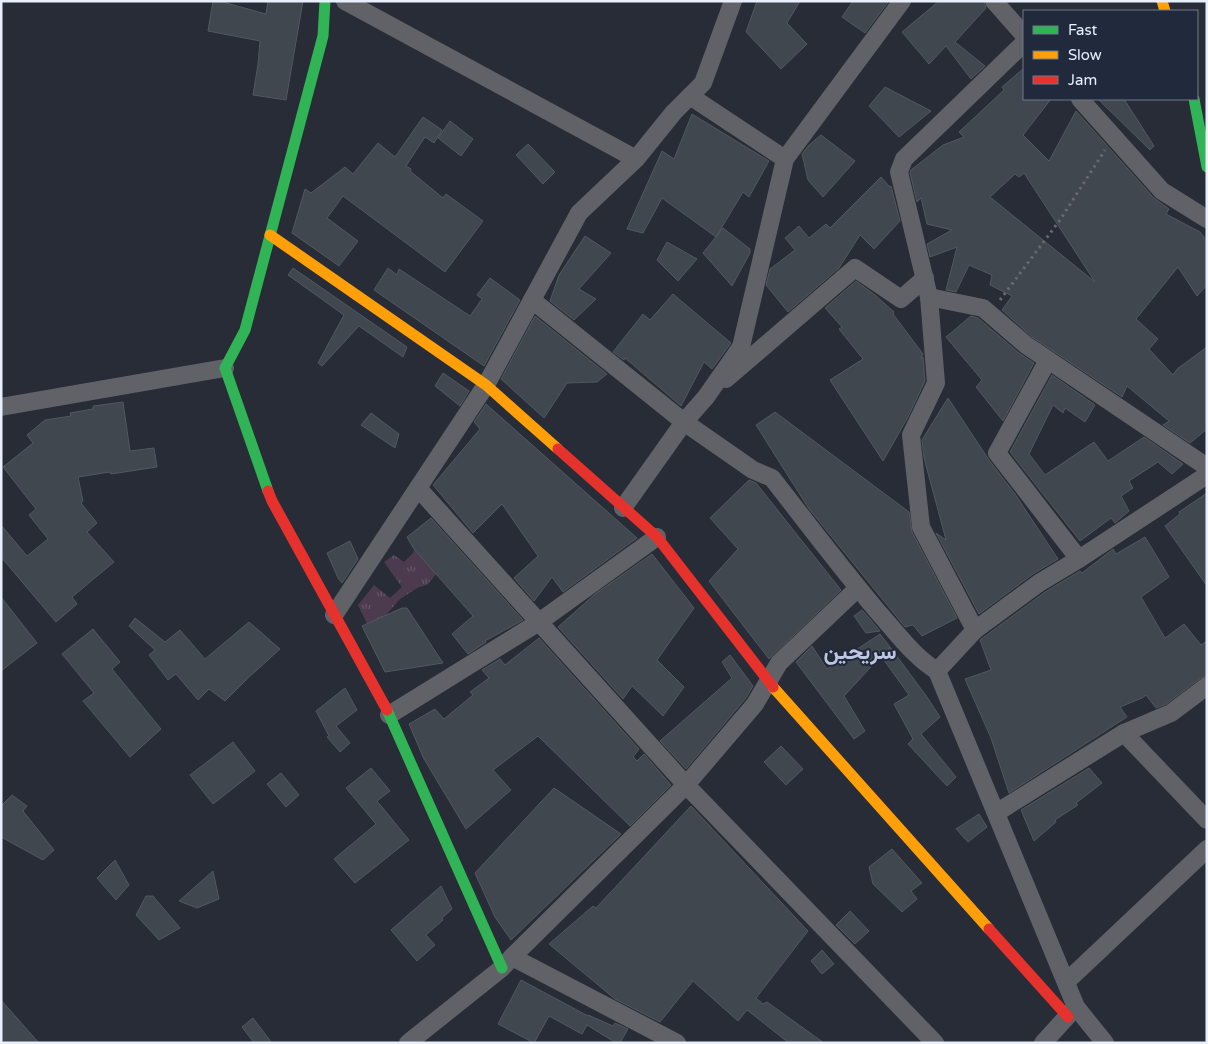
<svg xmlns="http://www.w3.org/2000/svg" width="1208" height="1044" font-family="'Varela Round',Vazirmatn,sans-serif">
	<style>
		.park { fill: url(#park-tufts) }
		.building { fill: #41474f; stroke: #51585f; fill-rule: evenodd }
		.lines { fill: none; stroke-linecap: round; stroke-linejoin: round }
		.path { stroke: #68686e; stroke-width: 3; stroke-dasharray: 2.5 4; stroke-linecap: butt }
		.street { stroke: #616168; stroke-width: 18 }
		.fast { stroke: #30b455; stroke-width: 11 }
		.slow { stroke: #ff9f0a; stroke-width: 11 }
		.jam { stroke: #e5322d; stroke-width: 11 }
		.labels { text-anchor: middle; stroke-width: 4; stroke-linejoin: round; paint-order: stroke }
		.district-label { font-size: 22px; font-weight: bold; fill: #bdc7e1; stroke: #21293c }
	</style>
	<defs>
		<pattern id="park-tufts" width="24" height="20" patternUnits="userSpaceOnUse" patternTransform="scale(1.25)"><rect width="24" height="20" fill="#4c3b4e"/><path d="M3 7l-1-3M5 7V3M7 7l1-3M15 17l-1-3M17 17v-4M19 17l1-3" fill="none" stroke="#665868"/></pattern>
	</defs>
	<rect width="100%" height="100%" fill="#272c36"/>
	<polygon class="park" points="414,549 437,573 427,585 419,587 400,599 371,632 358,605 374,585 390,598 402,587 384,562 394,555 404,562 413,553"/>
	<g class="building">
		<polygon points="213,1 219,1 266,14 268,1 303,1 286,100 253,95 258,64 260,41 208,31"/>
		<polygon points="757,1 800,1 787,23 807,44 781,69 746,32"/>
		<polygon points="853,1 889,1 865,33 842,17"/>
		<polygon points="939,1 984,1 986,8 955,42 985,66 971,79 946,46 929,64 902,32"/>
		<path d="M 1024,68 L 1024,99 L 1051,99 L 1023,135 L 1049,161 L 1076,111 L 1154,198 L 1169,209 L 1166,214 L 1200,232 L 1207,241 L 1207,285 L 1197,296 L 1178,267 L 1136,319 L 1158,339 L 1149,349 L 1173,375 L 1177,369 L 1207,347 L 1207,429 L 1190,443 L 1163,425 L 1169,421 L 1127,386 L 1122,397 L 1032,337 L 1002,310 L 1012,296 L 990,285 L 992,275 L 969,265 L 956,292 L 946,290 L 957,247 L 930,257 L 927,244 L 952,230 L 927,224 L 921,198 L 917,202 L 910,173 L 911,170 L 943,145 L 964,137 L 959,132 L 1004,90 L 1002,87 ZM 1024,173 L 1095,282 L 990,197 L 1015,174 L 1019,177 Z"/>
		<polygon points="885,87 931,111 899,137 869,106"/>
		<polygon points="1098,99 1124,99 1154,146 1150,150"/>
		<polygon points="692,114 769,161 749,197 743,192 716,237 662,198 643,233 627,229 662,151 674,159"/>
		<polygon points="423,117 442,130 434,143 425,137 406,166 411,169 410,171 443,198 446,194 483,221 445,272 343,196 327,218 358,241 339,266 292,233 305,189 311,193 345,167 353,174 378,143 395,157"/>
		<polygon points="450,121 473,139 461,156 438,138"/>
		<polygon points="821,135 855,161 823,197 808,180 802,154 809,145"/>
		<polygon points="528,144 555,172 543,184 516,155"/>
		<polygon points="881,177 890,187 891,186 900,221 874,249 860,235 839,268 788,312 766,285 770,269 795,250 785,238 799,226 809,238 826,224 830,228"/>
		<polygon points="723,228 750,249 750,253 732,286 703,253"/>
		<polygon points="585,236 611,253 579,289 596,299 574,320 550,301 559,275"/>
		<polygon points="667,242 697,259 678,281 657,260"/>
		<polygon points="293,268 407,347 403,357 359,326 322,366 318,363 344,315 288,275"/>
		<polygon points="388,268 397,275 399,269 470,316 482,299 477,295 490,278 520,300 484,366 374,290"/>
		<polygon points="856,281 875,295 894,312 893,314 923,354 921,359 923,357 925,381 908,417 883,461 830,380 863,359 839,329 842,327 825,308"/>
		<polygon points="673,294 731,343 712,369 704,362 681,406 625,358 624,360 613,352 643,314 650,320"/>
		<polygon points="535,316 607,374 597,382 567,383 544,418 501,379"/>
		<polygon points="971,316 978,318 1019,353 1034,363 1003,421 976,387 982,380 946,337"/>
		<polygon points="443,373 469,391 460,406 435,386"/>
		<polygon points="1052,375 1095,405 1085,422 1065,408 1063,413 1053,405 1029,454 1045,475 1094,442 1108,461 1144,437 1183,464 1172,474 1158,462 1129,481 1133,488 1121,496 1129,511 1115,523 1111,518 1080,541 1010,452"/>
		<polygon points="948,398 989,460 1015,494 1058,559 1033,574 979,614 936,533 946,540 924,458 922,440"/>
		<polygon points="123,402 130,451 154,448 157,467 111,474 110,472 78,477 83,501 81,503 97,523 87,532 114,562 72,597 77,604 56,622 1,557 1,525 27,556 48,539 29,515 36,509 3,467 33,443 27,435 45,420 71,416 70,413 93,409 93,406"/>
		<polygon points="486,404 637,538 563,592 552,577 534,601 514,578 538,556 502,504 473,533 433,485 480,429 474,422"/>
		<polygon points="775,412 909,512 912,532 957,618 922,636 913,625 905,627 809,509 756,425"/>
		<polygon points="371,413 399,434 395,448 361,425"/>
		<polygon points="749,480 756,483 841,590 769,659 709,581 738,549 710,518"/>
		<polygon points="1207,493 1207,586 1165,526 1180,514 1179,512"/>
		<polygon points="431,518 523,620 485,641 486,642 468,654 452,634 473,616 414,549 407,537"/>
		<polygon points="1145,537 1169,577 1141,597 1165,638 1184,624 1201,645 1207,641 1207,676 1201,678 1166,704 1156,708 1146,695 1142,698 1120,707 1127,717 1009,793 991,738 965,679 991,670 980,640 1045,592 1080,571 1082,573 1113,549 1116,554"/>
		<polygon points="350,541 358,559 342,583 338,578 327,553"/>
		<polygon points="652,554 694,608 657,660 684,687 663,716 632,686 623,699 558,627 595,594"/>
		<polygon points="1,597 37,643 1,671"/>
		<polygon points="402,608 407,608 443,663 385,672 362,626"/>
		<polygon points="862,610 870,619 880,631 866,633 854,616"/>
		<polygon points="135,618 165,642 180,630 205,659 249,622 280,649 247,679 225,701 209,689 198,700 176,674 168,680 149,655 155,650 129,626"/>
		<polygon points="93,629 120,662 112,669 161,729 130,757 83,701 94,693 62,654"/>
		<polygon points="880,634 890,647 888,649 890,647 927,697 940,717 921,734 956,777 947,786 908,744 913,739 894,704 909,695 881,656 844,696 865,731 854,739 796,662 812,646 827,669"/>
		<polygon points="539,638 639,749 633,757 637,761 644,754 671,785 630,826 538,736 493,770 511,790 466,829 424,759 409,724 435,709 444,719 473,695 470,692 489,678 482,670 500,659 505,665"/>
		<polygon points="730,655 753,686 746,698 686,769 660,741 732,678 722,662"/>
		<polygon points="345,688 357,710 336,726 350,743 340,752 327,737 329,736 316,711"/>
		<polygon points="233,742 255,771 213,804 190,775"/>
		<polygon points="781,746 803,769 786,785 764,762"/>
		<polygon points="371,768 390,791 377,801 409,840 355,883 334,859 376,824 346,788"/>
		<polygon points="1089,768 1102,783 1076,803 1078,805 1055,820 1056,822 1034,841 1021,810"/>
		<polygon points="281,773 299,795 286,807 267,784"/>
		<polygon points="554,788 621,834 511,940 495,917 475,873"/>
		<polygon points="12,795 27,806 23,811 54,850 43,860 1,837 1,806"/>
		<polygon points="691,806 808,931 756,998 763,1004 767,1002 824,1043 789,1043 747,1010 738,1021 693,981 660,1022 615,999 549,944 593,906 596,908"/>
		<polygon points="979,814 987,827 968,842 956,829"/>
		<polygon points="892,849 922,883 911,891 917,899 902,912 873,884 869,867"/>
		<polygon points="115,860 129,885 116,900 97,878"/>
		<polygon points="213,871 219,899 197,908 179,901"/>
		<polygon points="441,886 452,909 442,918 443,920 426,935 435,945 417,961 391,930"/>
		<polygon points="146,896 153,896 180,928 159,940 136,915"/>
		<polygon points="850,911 869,931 855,944 836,925"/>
		<polygon points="822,950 834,964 822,974 811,961"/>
		<polygon points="521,980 588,1016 588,1015 613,1026 615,1023 628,1029 620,1043 616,1043 587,1025 582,1034 549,1016 534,1043 498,1024"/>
		<polygon points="1,1000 39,1043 1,1043"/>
		<polygon points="253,1018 272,1043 254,1043 242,1027"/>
	</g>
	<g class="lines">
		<polyline class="path" points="1000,300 1060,220 1105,150"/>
		<g class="street">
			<polyline points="345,1 636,159"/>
			<polyline points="994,1 1024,35"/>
			<polyline points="690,96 785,159"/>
			<polyline points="1080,99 1162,191 1207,219"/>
			<polyline points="929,297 983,308 1026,345 1207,467"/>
			<path d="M 532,300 L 684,422 L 753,470 L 772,478 C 807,523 841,568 878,612 C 897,633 913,656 937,671 L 1076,1007 L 1105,1043"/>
			<polyline points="1048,360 997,453 1079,559"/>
			<polyline points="726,379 855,268 901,299 925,278"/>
			<polyline points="1,407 225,368"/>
			<polyline points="418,488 686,785 935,1043"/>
			<polyline points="623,508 684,422 706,397 741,347 785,159 902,1"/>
			<polyline points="334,615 486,385 579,213 636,159 674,112 703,83 733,1"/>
			<polyline points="975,630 921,527 911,435 936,383 929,297 899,172 904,159 1024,43"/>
			<polyline points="937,671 975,630 1039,583 1079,559 1207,475"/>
			<polyline points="389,715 539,622 657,537"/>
			<polyline points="1124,733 1207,820"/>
			<polyline points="996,813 1124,733 1171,713 1207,686"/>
			<polyline points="512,957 686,785 755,704 779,663 858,588"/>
			<polyline points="1066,982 1207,849"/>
			<polyline points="408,1043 502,968 512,957 677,1043"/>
			<polyline points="1043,1043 1074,1009"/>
		</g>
		<g class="fast">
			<polyline points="1194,99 1207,167"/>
			<polyline points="268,491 225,368 245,330 323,36 325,1"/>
			<polyline points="387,710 502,968"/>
		</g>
		<g class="slow">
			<polyline points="1162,1 1165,11"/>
			<polyline points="270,235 486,385 558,449"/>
			<polyline points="773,687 989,929"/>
		</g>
		<g class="jam">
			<polyline points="558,449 657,537 773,687"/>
			<polyline points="268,491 272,501 387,710"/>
			<polyline points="989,929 1068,1017"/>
		</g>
	</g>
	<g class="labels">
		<g class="district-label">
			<text x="860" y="659">سريحين</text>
		</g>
	</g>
	<rect width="1208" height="1044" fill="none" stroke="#e9effc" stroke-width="5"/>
	<rect x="1023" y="10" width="175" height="90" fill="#21293c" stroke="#717889"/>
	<rect x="1033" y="26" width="25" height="8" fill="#30b455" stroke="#717889"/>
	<text x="1068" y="35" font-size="15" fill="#e9effc">Fast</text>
	<rect x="1033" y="51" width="25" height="8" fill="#ff9f0a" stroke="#717889"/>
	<text x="1068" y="60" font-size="15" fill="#e9effc">Slow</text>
	<rect x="1033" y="76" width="25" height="8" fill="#e5322d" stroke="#717889"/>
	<text x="1068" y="85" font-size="15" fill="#e9effc">Jam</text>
</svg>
